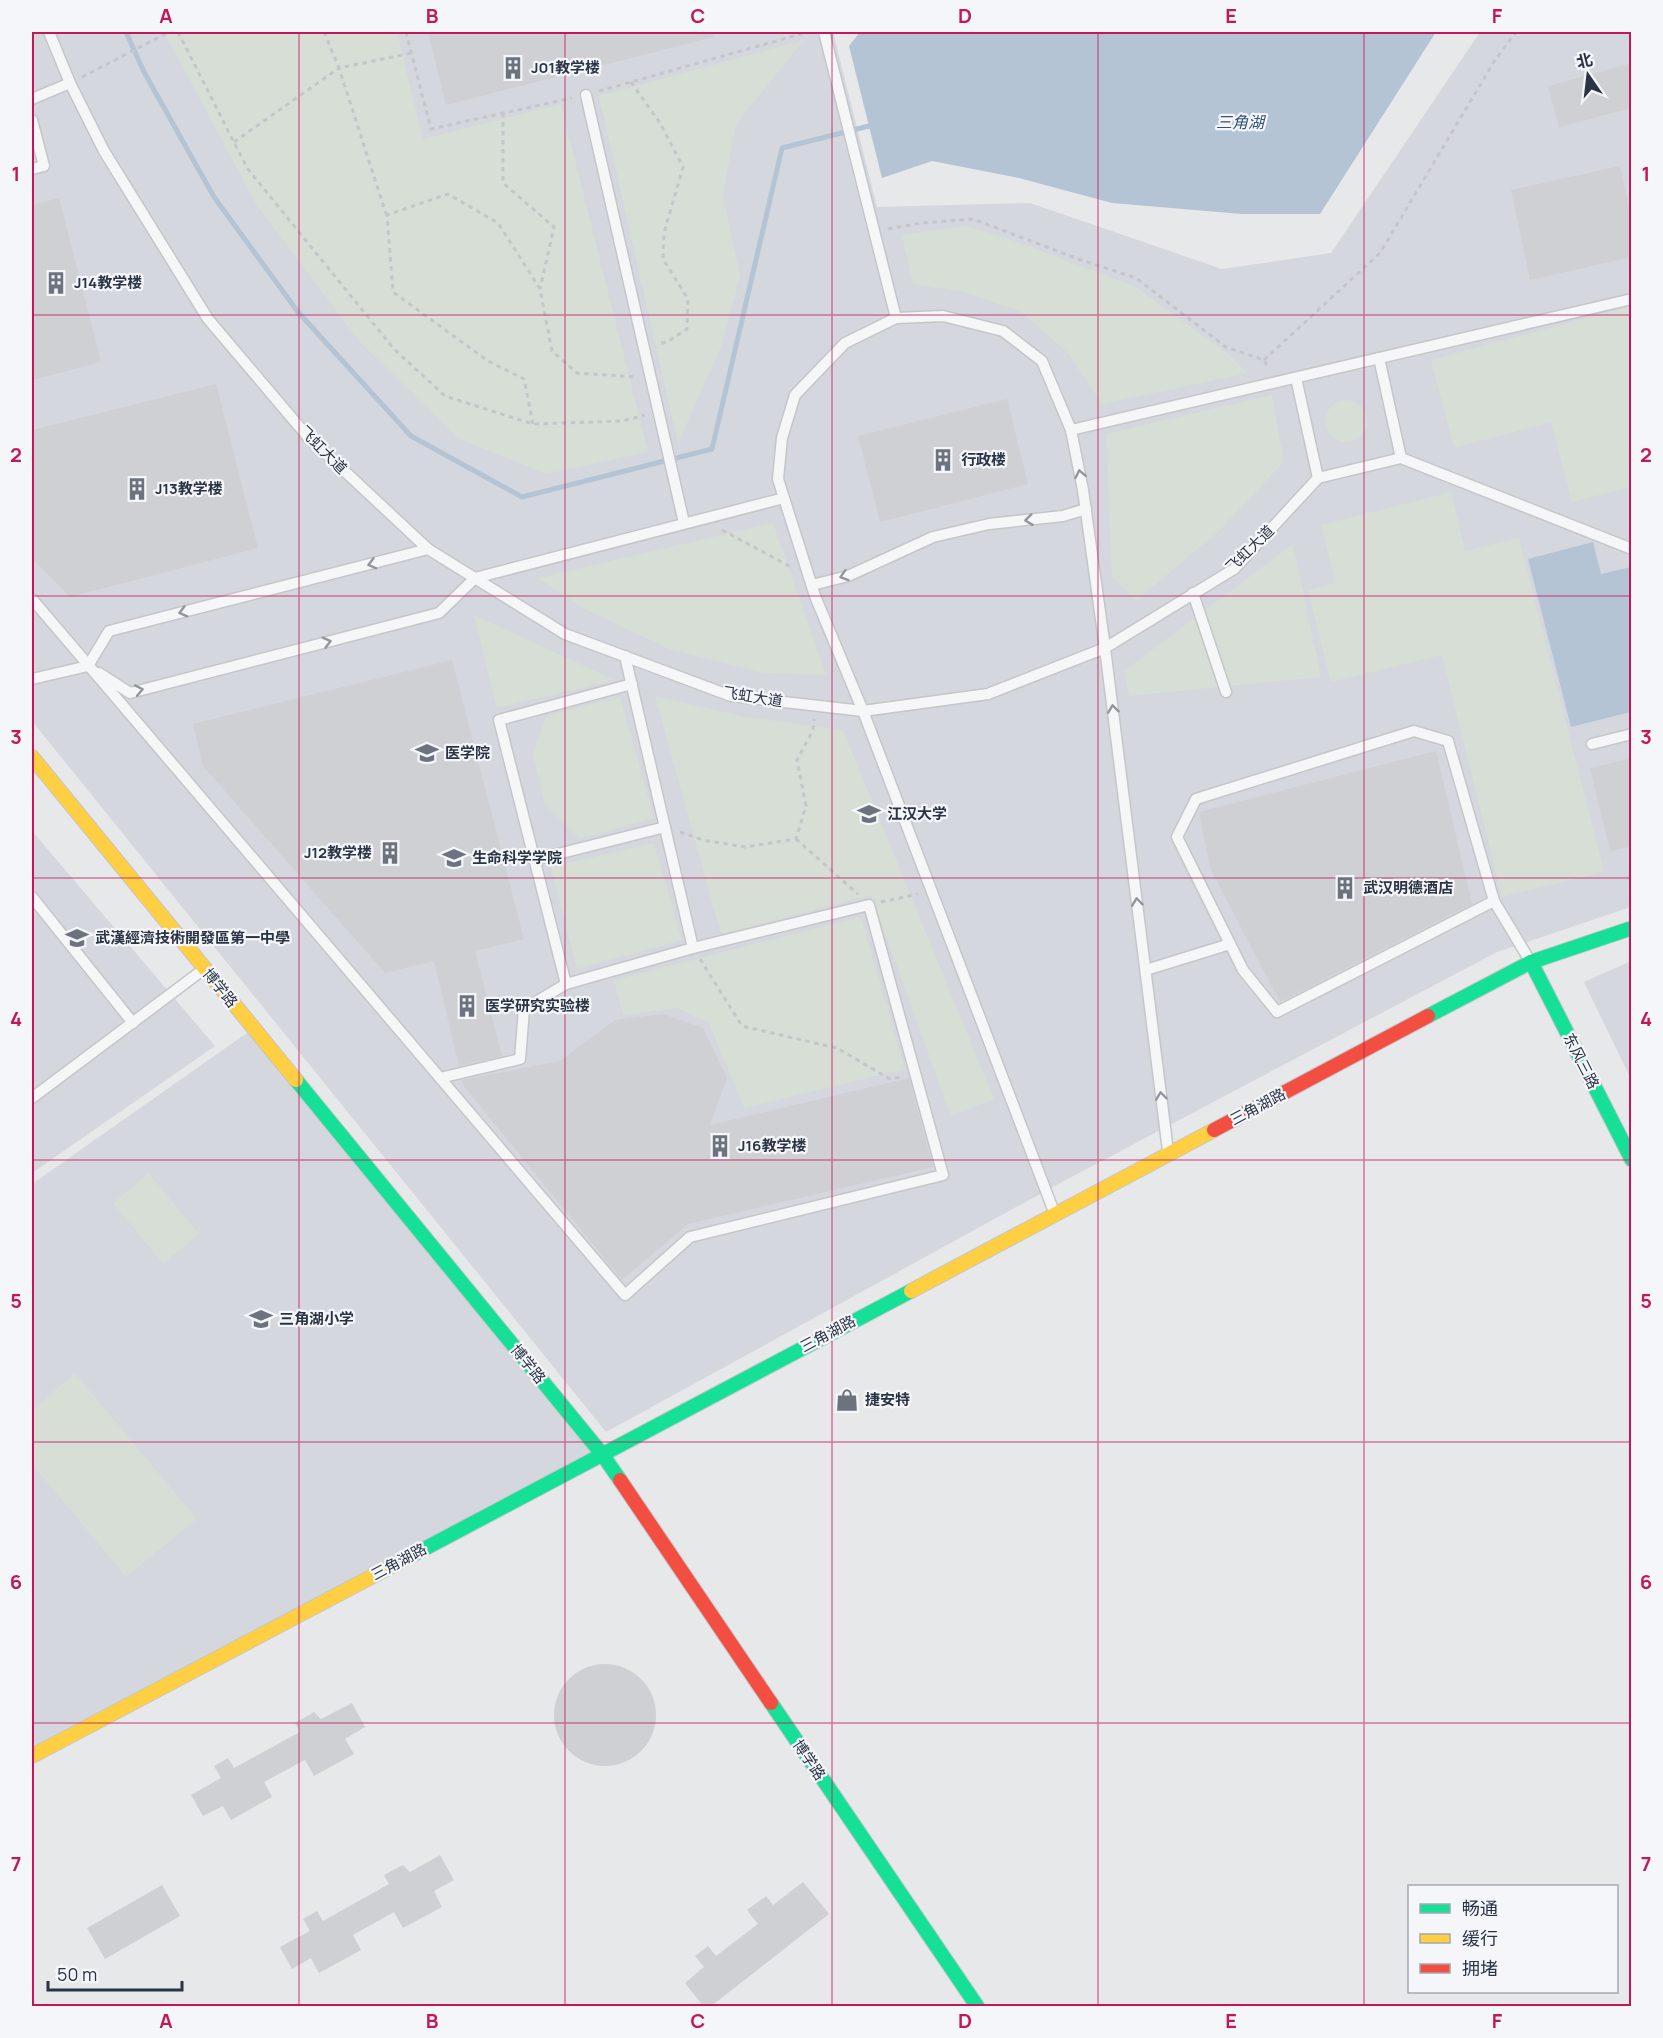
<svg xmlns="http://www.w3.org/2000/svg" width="1663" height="2038" font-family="Manrope,'Noto Sans SC',sans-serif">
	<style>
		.built { fill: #d4d7dd }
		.green { fill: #d6ded6 }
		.water { fill: #b4c4d5 }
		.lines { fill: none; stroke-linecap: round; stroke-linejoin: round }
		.stream { stroke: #b4c4d5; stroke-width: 5 }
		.building { fill: #ced0d3 }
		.lane-casing { stroke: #c4c6c8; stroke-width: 13 }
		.fast-casing { stroke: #c4c6c8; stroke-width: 16 }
		.slow-casing { stroke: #c4c6c8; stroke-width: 16 }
		.jam-casing { stroke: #c4c6c8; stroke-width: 16 }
		.path { stroke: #c5c6ca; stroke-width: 3; stroke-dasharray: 4.5 4.5; stroke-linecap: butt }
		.lane { stroke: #f5f6f7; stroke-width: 10 }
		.fast { stroke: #16e098; stroke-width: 14 }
		.slow { stroke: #ffcf43; stroke-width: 14 }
		.jam { stroke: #f24e42; stroke-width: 14 }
		.oneway { stroke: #90959e }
		.grid { fill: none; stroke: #c2185b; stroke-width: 1.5; stroke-opacity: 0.55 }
		.labels { text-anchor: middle; stroke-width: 4.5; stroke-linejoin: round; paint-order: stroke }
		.poi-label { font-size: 15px; font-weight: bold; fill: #2b3445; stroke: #f4f6f9; text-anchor: start }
		.street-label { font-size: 15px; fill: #2b3445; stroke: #f4f6f9 }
		.water-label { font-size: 16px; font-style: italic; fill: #34527a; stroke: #f4f6f9 }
		.neatline { fill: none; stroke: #c2185b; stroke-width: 2 }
		.grid-label { font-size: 20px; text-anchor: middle; font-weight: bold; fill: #c2185b }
	</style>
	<rect width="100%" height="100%" fill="#e6e8ea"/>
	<g class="built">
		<polygon points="32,32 833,32 877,207 1030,203 1222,269 1331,253 1480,32 1631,32 1631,907 1497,952 1062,1182 606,1432 32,721"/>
		<polygon points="32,831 215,1046 32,1173"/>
		<polygon points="1631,961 1631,1079 1584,982"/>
		<polygon points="254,1028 602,1454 32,1756 32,1184"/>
	</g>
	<g class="green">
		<polygon points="164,32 397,32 423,139 561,104 648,452 546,474 459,439 360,342 256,204"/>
		<polygon points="804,40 736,124 723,194 740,277 721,347 678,443 599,96"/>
		<polygon points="966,226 1004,237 1134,286 1227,353 1248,373 1102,404 1067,352 1020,311 960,291 913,284 902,235"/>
		<polygon points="1631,306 1631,487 1572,502 1551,422 1454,448 1431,360"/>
		<polygon points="1272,395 1284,462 1219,531 1136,601 1112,577 1106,434"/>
		<circle cx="1346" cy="421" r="21"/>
		<polygon points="1451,492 1465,551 1519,538 1604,872 1502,897 1442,655 1331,682 1308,590 1336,583 1321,525"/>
		<polygon points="773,523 826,675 764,673 669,649 583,608 538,578"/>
		<polygon points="1293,544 1321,677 1129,696 1124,671"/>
		<polygon points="474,615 615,680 497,708"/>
		<polygon points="655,696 741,716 843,730 994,1099 951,1116 871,895 721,934"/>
		<polygon points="620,697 654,818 580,839 544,803 533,754 546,716"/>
		<polygon points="654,843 682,940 577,969 551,867"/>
		<polygon points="861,917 905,1069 744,1108 709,1023 677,1008 623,1015 614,980"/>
		<polygon points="149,1173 199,1234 163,1264 113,1203"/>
		<polygon points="75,1373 197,1519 126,1577 32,1464 32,1410"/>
	</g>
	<g class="water">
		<polygon points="860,32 1436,32 1320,214 1242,214 1112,203 1019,178 932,161 882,178 849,46"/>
		<polygon points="1593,542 1601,574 1631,567 1631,712 1571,727 1528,559"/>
	</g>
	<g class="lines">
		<polyline class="stream" points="126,32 144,72 214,197 298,312 411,436 522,497 712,449 782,148 869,126"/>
	</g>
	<g class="building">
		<polygon points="428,32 712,32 713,37 446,105"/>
		<polygon points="1632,63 1632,108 1559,127 1548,86"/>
		<polygon points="1620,166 1632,219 1632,257 1530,280 1511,190"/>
		<polygon points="59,198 101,362 32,380 32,205"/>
		<polygon points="216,384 258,548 70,597 32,558 32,430"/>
		<polygon points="1007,399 1028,484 880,522 858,436"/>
		<polygon points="452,660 524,939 475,951 502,1056 459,1066 434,961 385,973 203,766 193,724"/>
		<polygon points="1436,751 1472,904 1280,1002 1210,868 1199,812"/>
		<polygon points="1632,758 1632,846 1610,851 1590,768"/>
		<polygon points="663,1014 703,1028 727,1078 710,1125 909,1078 933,1167 688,1224 622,1280 463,1085 462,1080 560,1061 615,1020"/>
		<circle cx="605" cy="1715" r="51"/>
		<polygon points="352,1703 365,1727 345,1739 354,1754 314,1776 305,1760 264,1782 272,1797 231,1820 223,1806 203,1816 191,1795 221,1778 214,1766 228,1758 234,1768 300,1732 295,1723 314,1712 321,1719"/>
		<polygon points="440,1855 454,1880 434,1891 442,1907 403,1928 394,1912 353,1935 361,1950 319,1973 311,1958 292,1969 280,1947 310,1931 303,1919 317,1911 323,1921 389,1884 384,1875 403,1865 410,1872"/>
		<polygon points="803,1882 829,1914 710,2007 704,2007 685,1983 704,1967 695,1956 708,1946 716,1956 758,1924 747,1910 766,1896 773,1905"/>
		<polygon points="162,1885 180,1916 105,1959 87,1928"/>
	</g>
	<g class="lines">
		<g class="lane-casing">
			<g id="lane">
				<polyline points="49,32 70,83 104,151 208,319 308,437 428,549 565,634 731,696 863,711 988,694 1105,648 1234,569 1318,478 1401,458 1632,549"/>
				<polyline points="824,32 896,318"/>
				<polyline points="586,95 684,523"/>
				<polyline points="32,99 70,83"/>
				<polyline points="32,120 44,166 32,169"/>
				<polyline points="1379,358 1401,458"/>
				<polyline points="1296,378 1318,478"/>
				<polyline points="1071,430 1632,299"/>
				<polyline points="812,585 848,576 933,537 989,524 1063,516 1086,509"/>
				<polyline points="1193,593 1226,692"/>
				<polyline points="32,599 625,1295 690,1237 943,1175 869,905 693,948 625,656"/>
				<polyline points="99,673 130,693 439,613 475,578 784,498"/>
				<polyline points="32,679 88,666 109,631 428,549"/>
				<polyline points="632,684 499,720 566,984 693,948"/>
				<polyline points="1592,744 1632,734"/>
				<polyline points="534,860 665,827"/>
				<polyline points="32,897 133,1023"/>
				<polyline points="1494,901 1277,1012 1243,970 1177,837 1196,799 1414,731 1448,741 1494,901 1530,961"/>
				<polyline points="1146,970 1230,944"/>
				<polyline points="440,1078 520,1059 524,1009 566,984"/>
				<polyline points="32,1098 204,969"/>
				<polyline points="1054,1212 863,711 815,596 778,479 782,438 795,395 845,343 896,318 943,316 1003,331 1042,361 1071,430 1083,490 1105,648 1168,1151"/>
			</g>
		</g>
		<g class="fast-casing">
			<g id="fast">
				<polyline points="1531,962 1632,1160"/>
				<polyline points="1428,1016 1531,962 1632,928"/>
				<polyline points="296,1080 602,1454 620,1480"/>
				<polyline points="390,1567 911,1291"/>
				<polyline points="771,1703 977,2006"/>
			</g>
		</g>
		<g class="slow-casing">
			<g id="slow">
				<polyline points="32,757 296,1080"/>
				<polyline points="911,1291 1214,1130"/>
				<polyline points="32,1756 390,1567"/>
			</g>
		</g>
		<g class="jam-casing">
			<g id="jam">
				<polyline points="1214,1130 1428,1016"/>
				<polyline points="620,1480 771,1703"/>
			</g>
		</g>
		<g class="path">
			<polyline points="178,32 247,168 394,349 445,396 533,424 622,421 645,415"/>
			<polyline points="324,32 339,68 412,53"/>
			<polyline points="406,32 431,129 572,98"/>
			<polyline points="82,77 169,32"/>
			<polyline points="631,82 660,123 683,167 664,233 663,259 688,299 687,329 667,342 658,344"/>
			<polyline points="599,91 808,32"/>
			<polyline points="503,113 503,183 554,227 540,289"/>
			<polyline points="234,142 339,68 386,214"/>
			<polyline points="888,229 921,223 973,219 1081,260 1136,278 1226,347 1264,360 1268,369"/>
			<polyline points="1264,360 1380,253 1495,60 1516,32"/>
			<polyline points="533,424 524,379 488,361 393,292 387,215 448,194 498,223 540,289 552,351 577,373 636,377"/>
			<polyline points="722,530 793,568"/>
			<polyline points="680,832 703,840 745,847 796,839 806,806 797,760 813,730 814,719"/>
			<polyline points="796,839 858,894"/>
			<polyline points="881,902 918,894"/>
			<polyline points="700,959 742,1026 837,1048 890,1079 901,1077"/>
		</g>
		<use href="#lane" class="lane"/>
		<use href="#fast" class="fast"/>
		<use href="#slow" class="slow"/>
		<use href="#jam" class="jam"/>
	</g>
	<defs><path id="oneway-chevron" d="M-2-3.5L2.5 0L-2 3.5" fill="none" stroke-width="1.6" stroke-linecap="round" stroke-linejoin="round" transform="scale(1.5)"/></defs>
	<g class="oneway">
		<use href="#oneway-chevron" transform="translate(1080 474) rotate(-101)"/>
		<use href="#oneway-chevron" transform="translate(1029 520) rotate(173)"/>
		<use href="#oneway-chevron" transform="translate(372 564) rotate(165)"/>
		<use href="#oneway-chevron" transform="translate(844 576) rotate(163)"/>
		<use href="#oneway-chevron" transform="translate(183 612) rotate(165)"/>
		<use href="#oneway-chevron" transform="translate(327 642) rotate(-15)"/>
		<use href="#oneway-chevron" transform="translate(139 690) rotate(-11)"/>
		<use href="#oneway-chevron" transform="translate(1113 709) rotate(-97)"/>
		<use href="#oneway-chevron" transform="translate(1137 902) rotate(-97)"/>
		<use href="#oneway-chevron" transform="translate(1161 1096) rotate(-97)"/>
	</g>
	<path class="grid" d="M 299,32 L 299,2006M 565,32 L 565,2006M 832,32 L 832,2006M 1098,32 L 1098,2006M 1364,32 L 1364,2006M 32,315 L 1632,315M 32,596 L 1632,596M 32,878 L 1632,878M 32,1160 L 1632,1160M 32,1442 L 1632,1442M 32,1723 L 1632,1723"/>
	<defs>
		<g id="building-bare" transform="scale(1.8)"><path d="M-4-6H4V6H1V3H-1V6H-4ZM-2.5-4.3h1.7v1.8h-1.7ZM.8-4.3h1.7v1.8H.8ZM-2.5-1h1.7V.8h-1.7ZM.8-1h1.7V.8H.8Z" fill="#6c737f" stroke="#f4f6f9" stroke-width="2.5" paint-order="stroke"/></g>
		<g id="university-bare" transform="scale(1.8)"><path d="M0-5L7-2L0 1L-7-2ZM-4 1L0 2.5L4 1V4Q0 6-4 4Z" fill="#6c737f" stroke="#f4f6f9" stroke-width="2.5" paint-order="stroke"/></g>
		<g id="school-bare" transform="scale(1.8)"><path d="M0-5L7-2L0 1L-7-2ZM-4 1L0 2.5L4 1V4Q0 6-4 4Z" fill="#6c737f" stroke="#f4f6f9" stroke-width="2.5" paint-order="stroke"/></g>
		<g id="shop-bare" transform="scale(1.8)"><path d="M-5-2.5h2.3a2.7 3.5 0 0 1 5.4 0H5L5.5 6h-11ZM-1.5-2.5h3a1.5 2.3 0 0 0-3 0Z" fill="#6c737f" stroke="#f4f6f9" stroke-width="2.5" paint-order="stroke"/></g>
	</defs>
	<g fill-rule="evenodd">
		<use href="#building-bare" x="513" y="68"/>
		<use href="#building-bare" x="56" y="283"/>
		<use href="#building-bare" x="943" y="460"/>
		<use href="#building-bare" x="137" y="489"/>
		<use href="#university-bare" x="427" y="753"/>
		<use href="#university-bare" x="869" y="814"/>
		<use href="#building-bare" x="390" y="853"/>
		<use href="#university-bare" x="454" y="858"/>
		<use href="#building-bare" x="1345" y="888"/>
		<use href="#school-bare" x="77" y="938"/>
		<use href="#building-bare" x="467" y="1006"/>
		<use href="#building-bare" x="720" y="1146"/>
		<use href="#school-bare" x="261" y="1319"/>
		<use href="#shop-bare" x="847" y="1400"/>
	</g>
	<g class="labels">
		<g class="poi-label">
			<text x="531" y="73">J01教学楼</text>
			<text x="74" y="288">J14教学楼</text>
			<text x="961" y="465">行政楼</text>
			<text x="155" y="494">J13教学楼</text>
			<text x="445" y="758">医学院</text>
			<text x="887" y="819">江汉大学</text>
			<text x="372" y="858" text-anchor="end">J12教学楼</text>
			<text x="472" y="863">生命科学学院</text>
			<text x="1363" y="893">武汉明德酒店</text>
			<text x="95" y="943">武漢經濟技術開發區第一中學</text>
			<text x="485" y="1011">医学研究实验楼</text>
			<text x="738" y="1151">J16教学楼</text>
			<text x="279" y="1324">三角湖小学</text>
			<text x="865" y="1405">捷安特</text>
		</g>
		<g class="street-label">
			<text transform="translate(323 450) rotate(45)" y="5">飞虹大道</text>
			<text transform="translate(1250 549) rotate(-44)" y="5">飞虹大道</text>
			<text transform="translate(753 697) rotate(9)" y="5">飞虹大道</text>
			<text transform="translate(220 988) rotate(51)" y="5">博学路</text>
			<text transform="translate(1581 1061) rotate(63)" y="5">东风三路</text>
			<text transform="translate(1258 1107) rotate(-28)" y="5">三角湖路</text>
			<text transform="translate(828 1334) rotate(-28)" y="5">三角湖路</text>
			<text transform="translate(528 1364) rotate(51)" y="5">博学路</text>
			<text transform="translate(399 1562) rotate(-28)" y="5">三角湖路</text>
			<text transform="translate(809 1760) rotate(56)" y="5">博学路</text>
		</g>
		<g class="water-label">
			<text x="1240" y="128">三角湖</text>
		</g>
	</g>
	<rect width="1663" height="2038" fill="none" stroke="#f4f6f9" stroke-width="66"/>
	<rect x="1408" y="1885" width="210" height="108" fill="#f4f6f9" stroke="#a4a8b1" stroke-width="1.5"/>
	<rect x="1420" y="1904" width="30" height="9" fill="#16e098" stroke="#a4a8b1" stroke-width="1.5"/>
	<text x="1462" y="1915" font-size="18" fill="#2b3445">畅通</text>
	<rect x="1420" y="1934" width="30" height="9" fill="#ffcf43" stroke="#a4a8b1" stroke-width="1.5"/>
	<text x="1462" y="1945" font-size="18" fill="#2b3445">缓行</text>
	<rect x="1420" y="1964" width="30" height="9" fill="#f24e42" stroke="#a4a8b1" stroke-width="1.5"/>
	<text x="1462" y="1975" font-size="18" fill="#2b3445">拥堵</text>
	<g transform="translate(1588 75) rotate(346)" stroke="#f4f6f9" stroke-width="4.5" paint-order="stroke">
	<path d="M0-4.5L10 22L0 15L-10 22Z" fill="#2b3445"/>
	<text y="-9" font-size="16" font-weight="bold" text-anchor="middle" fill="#2b3445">北</text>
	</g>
	<path d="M48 1981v9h134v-9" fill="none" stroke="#2b3445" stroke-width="3"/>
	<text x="57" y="1981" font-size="18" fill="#2b3445" stroke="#f4f6f9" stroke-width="4.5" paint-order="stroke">50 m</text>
	<rect x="33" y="33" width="1597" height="1972" class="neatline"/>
	<g class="grid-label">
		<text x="166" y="23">A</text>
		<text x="432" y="23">B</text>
		<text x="698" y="23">C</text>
		<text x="965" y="23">D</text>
		<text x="1231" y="23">E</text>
		<text x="1497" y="23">F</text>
		<text x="16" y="181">1</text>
		<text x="1646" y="181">1</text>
		<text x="16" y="462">2</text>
		<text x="1646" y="462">2</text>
		<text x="16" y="744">3</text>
		<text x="1646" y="744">3</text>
		<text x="16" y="1026">4</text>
		<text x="1646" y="1026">4</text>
		<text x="16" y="1308">5</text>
		<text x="1646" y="1308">5</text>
		<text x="16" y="1589">6</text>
		<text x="1646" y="1589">6</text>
		<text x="16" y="1871">7</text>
		<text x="1646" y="1871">7</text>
		<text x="166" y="2028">A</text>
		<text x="432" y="2028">B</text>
		<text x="698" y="2028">C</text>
		<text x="965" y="2028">D</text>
		<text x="1231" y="2028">E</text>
		<text x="1497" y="2028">F</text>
	</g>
</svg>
